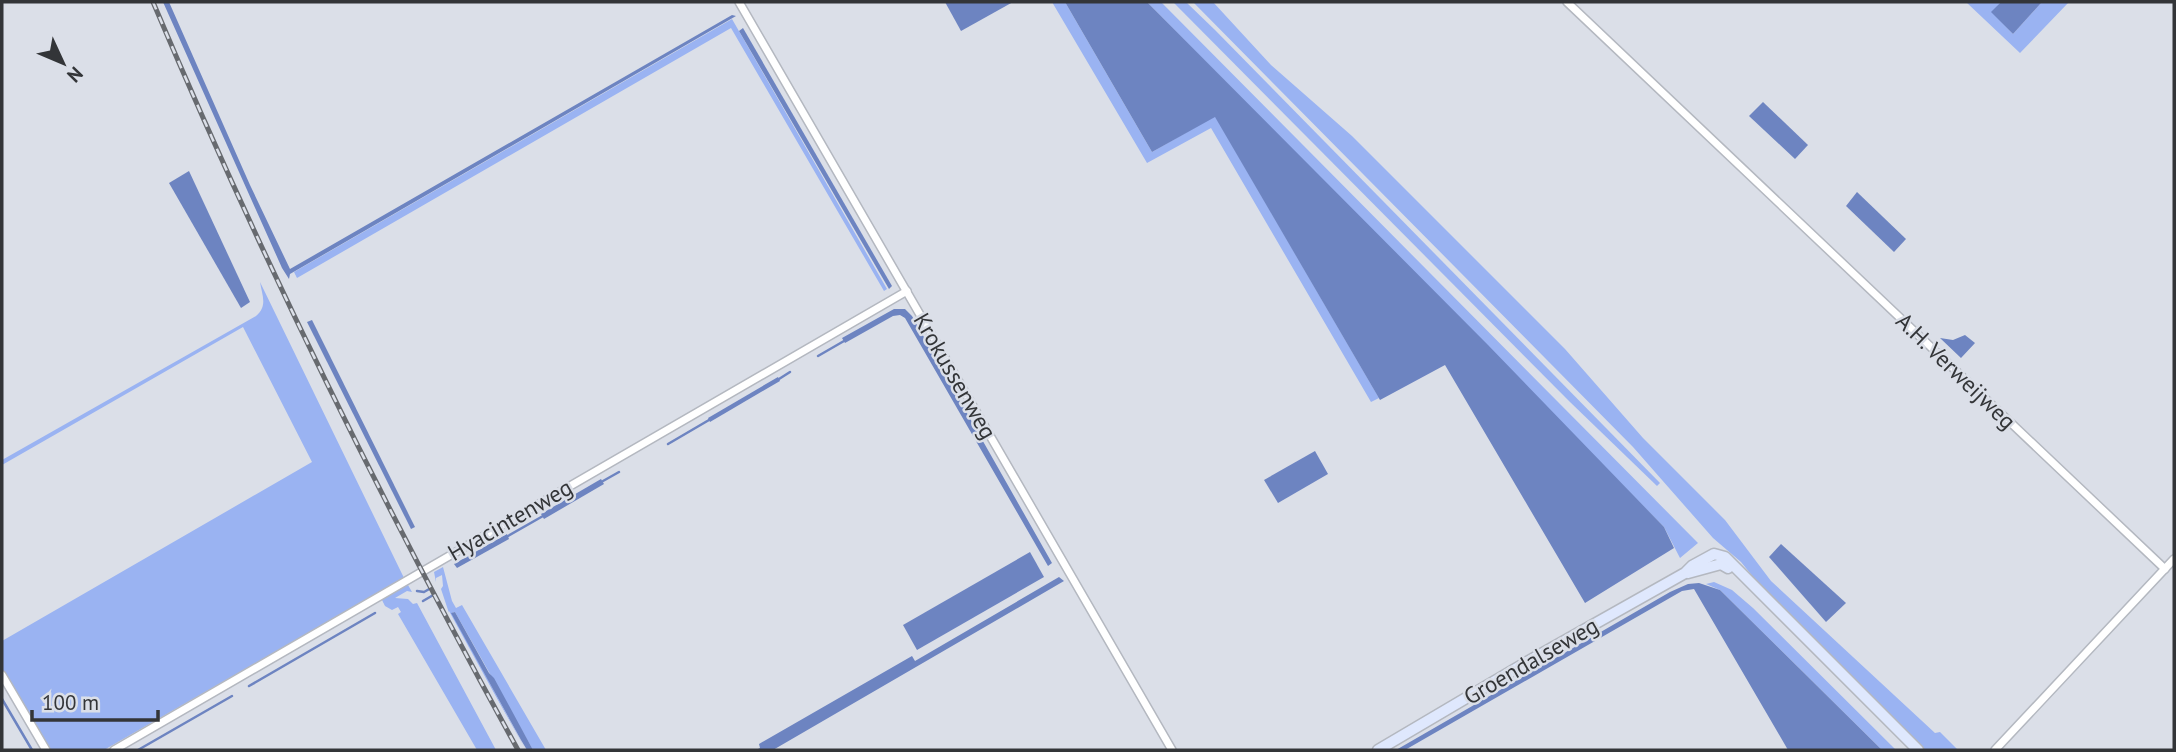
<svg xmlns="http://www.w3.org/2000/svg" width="2176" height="752" font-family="'PT Sans',sans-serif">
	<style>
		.green { fill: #9ab3f2 }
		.water { fill: #6d84c1 }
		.pier { fill: #dbdfe8 }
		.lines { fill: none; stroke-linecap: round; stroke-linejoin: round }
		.stream { stroke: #6d84c1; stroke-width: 2.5 }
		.street-casing { stroke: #b4b8c0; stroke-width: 10 }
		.secondary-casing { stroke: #b4b8c0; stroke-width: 13 }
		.street { stroke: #fff; stroke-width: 7 }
		.secondary { stroke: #dfe8fd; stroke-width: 10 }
		.rail-casing { stroke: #676a6f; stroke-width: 5 }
		.rail { stroke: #dbdfe8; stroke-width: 2.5; stroke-dasharray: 8; stroke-linecap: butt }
		.labels { text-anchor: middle; stroke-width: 5; stroke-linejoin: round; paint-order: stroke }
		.street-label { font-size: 23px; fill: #333538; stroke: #dbdfe8 }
	</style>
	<rect width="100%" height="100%" fill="#dbdfe8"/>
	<g class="green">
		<polygon points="1052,2 1065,2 1152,152 1215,116 1379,398 1371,402 1211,128 1147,163"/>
		<polygon points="1147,2 1161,2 1698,543 1680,558 1664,527"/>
		<polygon points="1173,2 1186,2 1215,30 1660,483 1657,486 1570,402"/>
		<polygon points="1193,2 1213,2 1271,65 1352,136 1565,349 1643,438 1725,520 1771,581 1935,733 1940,732 1958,750 1925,750 1770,598 1741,562 1713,538 1633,447"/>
		<polygon points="1966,2 2001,2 1992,12 2013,34 2042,2 2069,2 2020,53"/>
		<polygon points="732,19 887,289 884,291 731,28 297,278 294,272"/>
		<path d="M 260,282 L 404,578 L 104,750 L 48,750 L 2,670 L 2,641 L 312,462 L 243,327 L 2,465 L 2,460 L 256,316 C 268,306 262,295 260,282 Z"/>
		<polygon points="443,567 452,601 456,608 462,605 546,750 533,750 455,612 452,613 526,750 450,616 441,589 443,586 442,575 436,578 436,582 434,572"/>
		<polygon points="1714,582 1732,590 1753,608 1896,750 1882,750 1720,590 1706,584"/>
		<polygon points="408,585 412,592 407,591 395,598 408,599 413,604 417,603 496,750 477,750 398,614 401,612 398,607 392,610 385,606 382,600 384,597"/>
	</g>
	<g class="water">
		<polygon points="163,2 169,2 250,185 290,269 732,15 736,16 290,274 289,279 282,268"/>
		<polygon points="945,2 1013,2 961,31"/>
		<polygon points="1065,2 1147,2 1488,345 1664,527 1674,548 1585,603 1445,365 1380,400 1215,117 1152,152"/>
		<polygon points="2001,2 2042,2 2013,34 1991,12"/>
		<polygon points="743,28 892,286 889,289 739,31"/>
		<polygon points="1763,102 1808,145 1795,159 1749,116"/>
		<polygon points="189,171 250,302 241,308 169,183"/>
		<polygon points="1857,192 1906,239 1894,252 1846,206"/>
		<polygon points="894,309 905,309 912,316 1052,563 1048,566 905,318 900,315 893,316 845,343 842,338"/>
		<polygon points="312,320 415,527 411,529 307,322"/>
		<polygon points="1965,335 1975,343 1961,358 1940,338 1953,340"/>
		<polygon points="778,377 780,381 710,422 708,418"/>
		<polygon points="1315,451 1328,474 1278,503 1264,480"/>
		<polygon points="601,479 604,484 544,519 541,514"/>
		<polygon points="507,534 509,539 457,568 454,564"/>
		<polygon points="1781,544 1846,603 1826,622 1769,557"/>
		<polygon points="1030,552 1044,577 917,650 903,625"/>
		<polygon points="1059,577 1064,581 773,750 756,750 760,748 759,744 912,656 915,661"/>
		<polygon points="1699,583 1720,590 1882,750 1788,750 1694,589 1682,591 1405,750 1396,750 1670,592 1688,584"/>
		<polygon points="455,612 489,673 494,678 533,750 527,750 521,740 451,613"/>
	</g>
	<polygon class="pier" points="449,611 525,750 517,742 459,636 448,614"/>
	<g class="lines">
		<g class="stream">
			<polyline points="818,356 844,341"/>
			<polyline points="779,379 790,372"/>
			<polyline points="668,444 709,420"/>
			<polyline points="603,481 619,472"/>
			<polyline points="508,536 543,516"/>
			<polyline points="417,591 424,592 431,588"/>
			<polyline points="423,601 435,594"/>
			<polyline points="249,686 375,613"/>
			<polyline points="2,699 32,750"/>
			<polyline points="138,750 232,696"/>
		</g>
		<g class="street-casing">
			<g id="street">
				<polyline points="739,2 1172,750"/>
				<polyline points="1567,2 2165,569"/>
				<polyline points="2,675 46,750"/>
				<polyline points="114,750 907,291"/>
				<polyline points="1995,750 2174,559"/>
			</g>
		</g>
		<g class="secondary-casing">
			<g id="secondary">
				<polyline points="1688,573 1721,564 1728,568"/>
				<polyline points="1378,750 1527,662 1685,573 1692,566 1714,554 1725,557 1918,750"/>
			</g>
		</g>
		<use href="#street" class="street"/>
		<use href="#secondary" class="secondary"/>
		<g class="rail-casing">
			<path id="rail" d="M 153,2 C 261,258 384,507 518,750"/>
		</g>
		<use href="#rail" class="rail"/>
	</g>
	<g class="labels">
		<g class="street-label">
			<text transform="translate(1956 371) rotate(44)" y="8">A.H. Verweijweg</text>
			<text transform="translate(955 376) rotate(60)" y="8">Krokussenweg</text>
			<text transform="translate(510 520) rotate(-30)" y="8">Hyacintenweg</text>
			<text transform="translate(1531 661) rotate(-30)" y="8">Groendalseweg</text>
		</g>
	</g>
	<rect width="2176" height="752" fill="none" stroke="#333538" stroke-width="7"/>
	<g transform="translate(63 63) rotate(134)" stroke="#dbdfe8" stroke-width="5" paint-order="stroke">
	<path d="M0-5L12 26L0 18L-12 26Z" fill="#333538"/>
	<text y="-10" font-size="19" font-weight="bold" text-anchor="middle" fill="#333538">N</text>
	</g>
	<path d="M32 710v10h126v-10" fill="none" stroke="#333538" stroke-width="3.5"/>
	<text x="42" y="710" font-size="21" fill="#333538" stroke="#dbdfe8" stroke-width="5" paint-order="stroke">100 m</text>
</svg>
